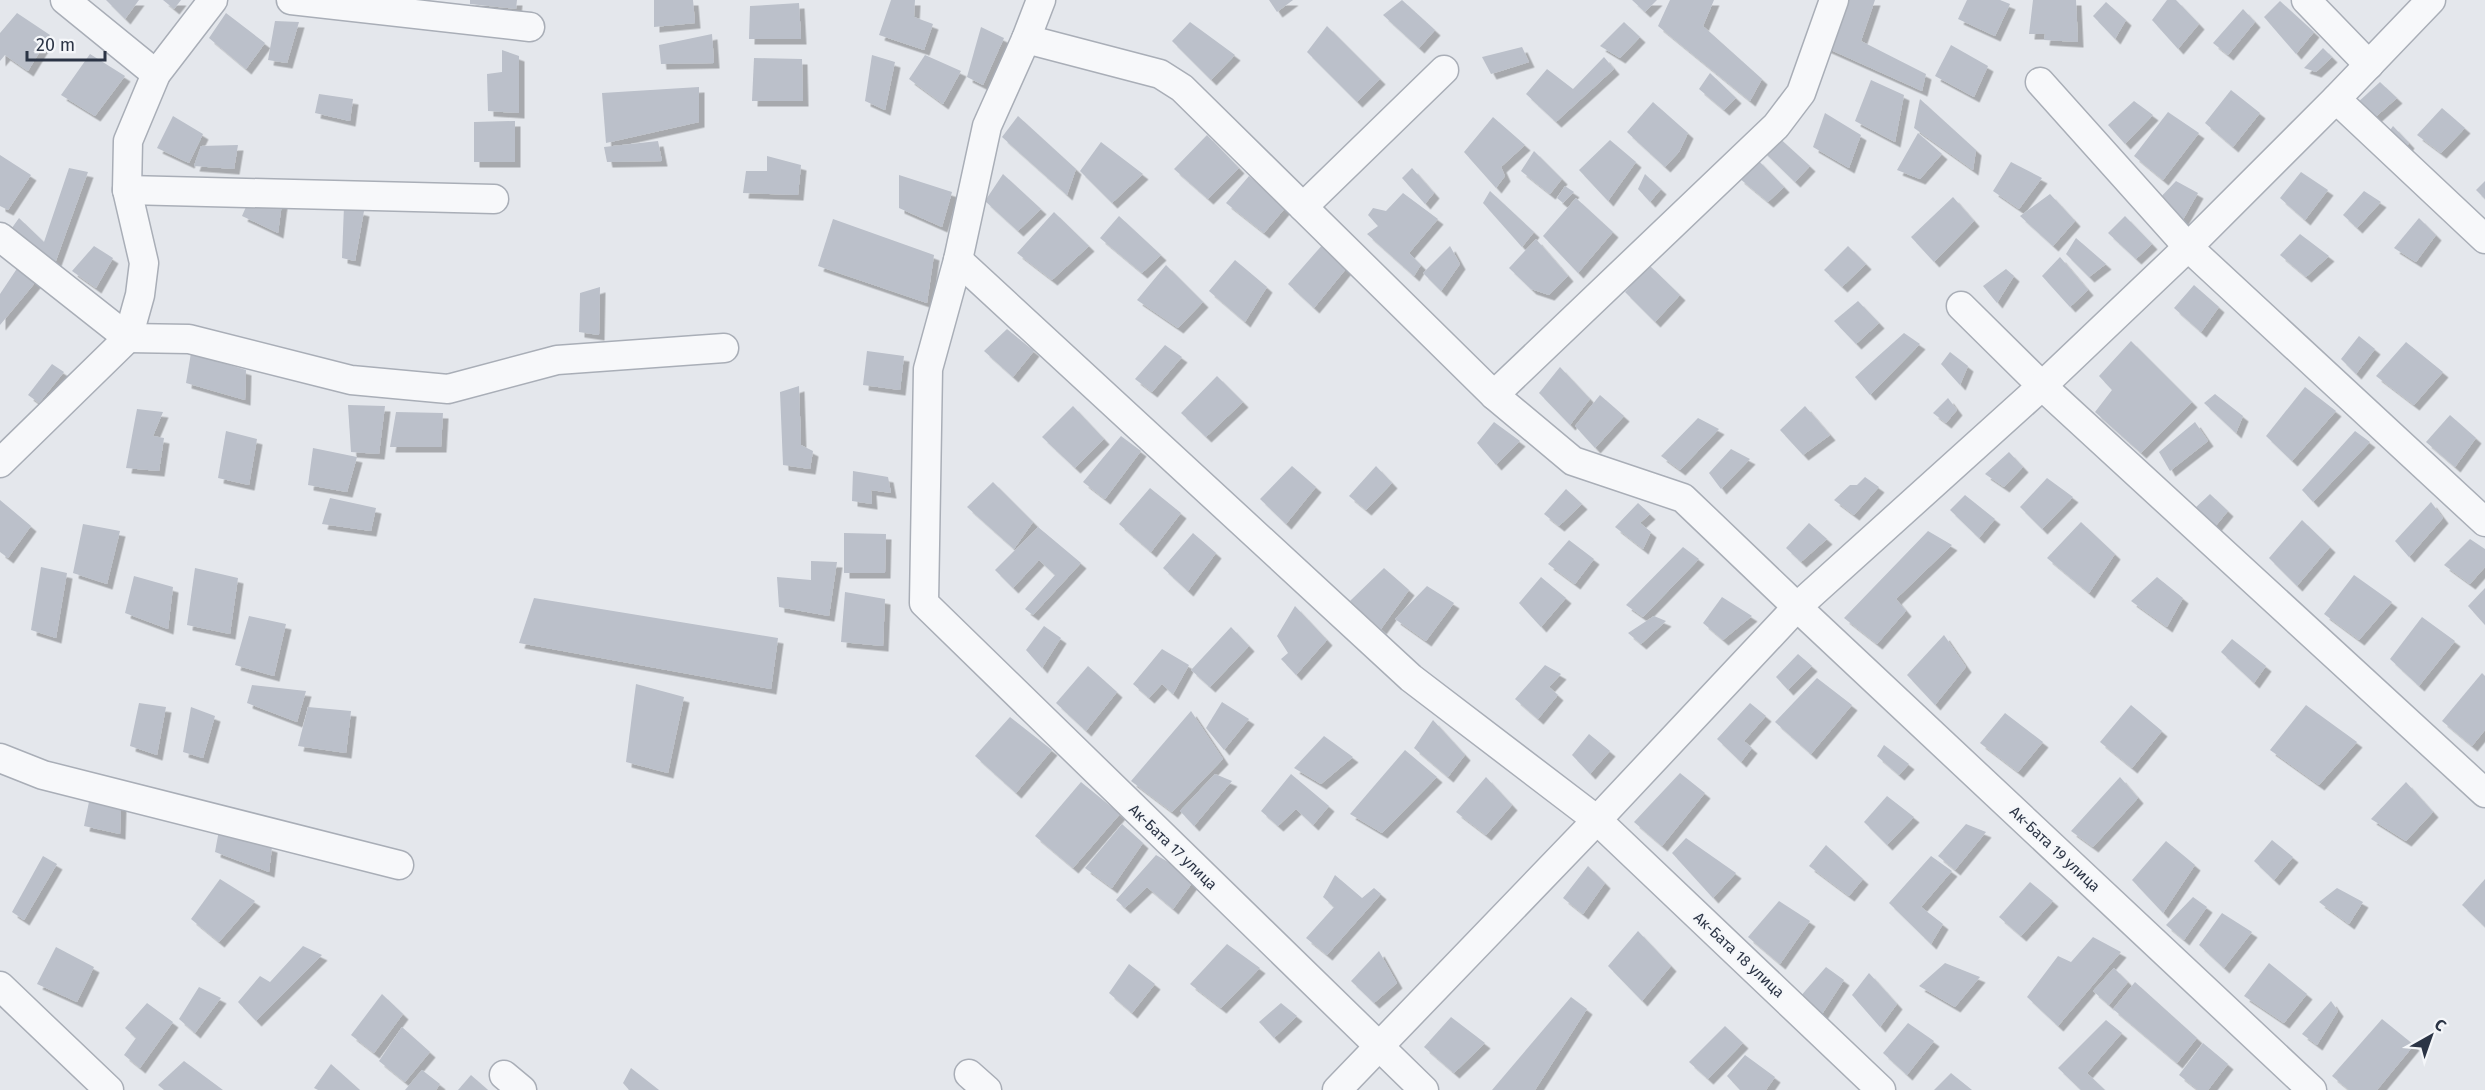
<svg xmlns="http://www.w3.org/2000/svg" width="2485" height="1090" font-family="'Fira Sans',sans-serif">
	<style>
		.building { fill: #bbc0ca; filter: url(#shadow) }
		.lines { fill: none; stroke-linecap: round; stroke-linejoin: round }
		.street-casing { stroke: #a9aeb7; stroke-width: 31 }
		.street { stroke: #f7f8fa; stroke-width: 28 }
		.labels { text-anchor: middle; stroke-width: 4.5; stroke-linejoin: round; paint-order: stroke }
		.street-label { font-size: 15px; fill: #2b3445; stroke: #f4f6f9 }
	</style>
	<defs>
		<filter id="shadow"><feDropShadow dx="5.5" dy="5.5" stdDeviation="0" flood-color="#0004"/></filter>
	</defs>
	<rect width="100%" height="100%" fill="#e4e7ec"/>
	<g class="building">
		<polygon points="106,0 139,0 125,19"/>
		<polygon points="163,0 181,0 174,9"/>
		<polygon points="470,0 517,0 516,9 470,4"/>
		<polygon points="654,0 693,0 695,23 654,27"/>
		<polygon points="891,0 915,0 914,17 933,24 924,50 879,35"/>
		<polygon points="1269,0 1293,0 1277,12"/>
		<polygon points="1402,0 1435,30 1419,48 1383,15"/>
		<polygon points="1632,0 1657,0 1645,12"/>
		<polygon points="1670,0 1714,0 1703,26 1762,79 1750,101 1658,26"/>
		<polygon points="1839,0 1875,0 1861,41 1926,74 1922,91 1822,46"/>
		<polygon points="1967,0 2000,0 2010,4 1995,36 1958,19"/>
		<polygon points="2033,0 2076,0 2078,42 2044,40 2045,34 2029,34"/>
		<polygon points="2167,0 2176,0 2199,24 2178,49 2152,20"/>
		<polygon points="2280,1 2314,32 2296,54 2264,17"/>
		<polygon points="2106,2 2126,20 2115,39 2093,16"/>
		<polygon points="799,3 801,39 749,39 750,6"/>
		<polygon points="2243,9 2255,22 2228,55 2213,43"/>
		<polygon points="17,13 50,35 28,71 5,55 0,61 0,33"/>
		<polygon points="226,13 265,43 246,69 209,38"/>
		<polygon points="275,21 299,22 287,63 268,60"/>
		<polygon points="1190,22 1235,55 1211,80 1172,41"/>
		<polygon points="1624,22 1640,37 1620,58 1600,46"/>
		<polygon points="1327,26 1380,79 1357,102 1307,52"/>
		<polygon points="981,27 1004,38 983,85 967,77"/>
		<polygon points="712,34 714,63 661,64 659,45"/>
		<polygon points="1951,45 1988,66 1974,97 1935,76"/>
		<polygon points="1522,47 1529,62 1491,74 1482,57"/>
		<polygon points="2323,48 2332,57 2316,72 2304,68"/>
		<polygon points="502,50 519,56 519,113 488,111 487,74 502,72"/>
		<polygon points="90,54 125,76 95,116 61,95"/>
		<polygon points="872,55 895,62 885,110 865,101"/>
		<polygon points="925,55 961,71 943,104 909,79"/>
		<polygon points="1604,57 1614,69 1556,122 1526,94 1547,69 1573,89"/>
		<polygon points="754,58 802,59 803,101 752,101"/>
		<polygon points="1710,73 1736,98 1724,110 1699,89"/>
		<polygon points="1871,80 1904,95 1895,142 1855,121"/>
		<polygon points="2380,82 2397,98 2372,120 2356,104"/>
		<polygon points="699,87 699,122 606,143 602,93"/>
		<polygon points="2231,90 2260,113 2233,147 2205,123"/>
		<polygon points="319,94 353,99 350,121 315,113"/>
		<polygon points="1920,99 1976,150 1973,170 1914,128"/>
		<polygon points="2134,101 2153,115 2125,144 2108,125"/>
		<polygon points="1653,102 1688,133 1679,152 1665,167 1627,132"/>
		<polygon points="2442,108 2465,128 2441,153 2417,135"/>
		<polygon points="2168,112 2199,133 2163,180 2134,156"/>
		<polygon points="1825,113 1861,135 1849,168 1813,147"/>
		<polygon points="173,116 203,134 189,163 157,148"/>
		<polygon points="1018,116 1076,169 1067,195 1002,137"/>
		<polygon points="1493,117 1525,145 1501,167 1505,176 1496,188 1464,152"/>
		<polygon points="515,121 515,162 474,162 474,122"/>
		<polygon points="2393,126 2409,143 2402,153 2386,136"/>
		<polygon points="1918,133 1942,154 1920,179 1897,170"/>
		<polygon points="1207,135 1239,168 1208,199 1174,169"/>
		<polygon points="1777,136 1810,166 1795,182 1760,148"/>
		<polygon points="1610,140 1636,162 1608,201 1579,170"/>
		<polygon points="658,141 662,161 607,162 604,147"/>
		<polygon points="1101,142 1143,174 1112,203 1080,171"/>
		<polygon points="238,145 234,169 194,166 201,146"/>
		<polygon points="1534,151 1562,179 1550,194 1521,171"/>
		<polygon points="0,155 31,175 8,210 0,206"/>
		<polygon points="767,156 801,165 798,195 743,193 746,171 767,171"/>
		<polygon points="1757,159 1784,187 1768,202 1739,178"/>
		<polygon points="2011,162 2042,178 2019,209 1993,191"/>
		<polygon points="69,168 88,172 53,269 9,232 19,218 44,242"/>
		<polygon points="1412,168 1434,193 1425,204 1402,178"/>
		<polygon points="2301,172 2328,190 2305,220 2280,198"/>
		<polygon points="1003,174 1041,209 1018,231 985,201"/>
		<polygon points="1645,174 1661,189 1650,202 1638,189"/>
		<polygon points="899,175 952,192 942,227 899,208"/>
		<polygon points="1249,176 1286,207 1264,233 1226,203"/>
		<polygon points="2176,181 2198,193 2181,223 2157,201"/>
		<polygon points="2485,181 2485,199 2476,190"/>
		<polygon points="1565,186 1574,192 1563,203 1557,198"/>
		<polygon points="1490,191 1534,232 1522,247 1483,203"/>
		<polygon points="2364,191 2381,202 2357,228 2343,215"/>
		<polygon points="1403,193 1438,219 1409,253 1421,265 1414,276 1367,234 1378,226 1368,215 1373,208 1386,211"/>
		<polygon points="2050,194 2075,221 2053,246 2020,216"/>
		<polygon points="1953,197 1974,221 1934,262 1911,237"/>
		<polygon points="1576,198 1613,232 1578,273 1543,236"/>
		<polygon points="249,200 282,203 278,233 242,216"/>
		<polygon points="344,206 364,211 355,261 342,258"/>
		<polygon points="1054,212 1089,246 1052,280 1017,253"/>
		<polygon points="1119,216 1161,255 1142,273 1100,238"/>
		<polygon points="2125,216 2152,244 2136,259 2108,233"/>
		<polygon points="2419,218 2436,235 2416,262 2394,248"/>
		<polygon points="833,219 934,255 927,303 818,266"/>
		<polygon points="2300,234 2329,256 2306,277 2280,255"/>
		<polygon points="2076,238 2106,264 2089,277 2066,254"/>
		<polygon points="1536,239 1568,276 1549,295 1531,289 1509,268"/>
		<polygon points="1324,243 1350,264 1314,308 1288,284"/>
		<polygon points="94,246 113,258 96,288 72,271"/>
		<polygon points="1450,246 1460,264 1441,291 1423,273"/>
		<polygon points="1848,246 1866,264 1842,287 1824,270"/>
		<polygon points="2060,257 2088,290 2070,307 2042,276"/>
		<polygon points="1235,260 1267,287 1245,322 1209,291"/>
		<polygon points="1166,265 1203,302 1178,328 1137,300"/>
		<polygon points="1649,265 1680,295 1655,322 1625,292"/>
		<polygon points="18,267 39,278 0,325 0,294"/>
		<polygon points="2006,269 2014,276 1997,303 1983,286"/>
		<polygon points="2194,285 2219,307 2201,332 2174,308"/>
		<polygon points="600,287 599,335 579,332 580,293"/>
		<polygon points="1858,301 1879,323 1856,344 1834,321"/>
		<polygon points="1007,329 1034,351 1013,377 984,351"/>
		<polygon points="1904,333 1920,344 1870,395 1855,377"/>
		<polygon points="2359,336 2375,349 2356,374 2341,359"/>
		<polygon points="2131,341 2192,402 2141,453 2095,412 2112,390 2099,376"/>
		<polygon points="2406,342 2443,372 2414,405 2376,376"/>
		<polygon points="1165,345 1182,357 1152,392 1135,379"/>
		<polygon points="867,351 904,356 900,390 863,385"/>
		<polygon points="1950,352 1968,366 1960,385 1941,364"/>
		<polygon points="191,353 246,370 245,400 186,383"/>
		<polygon points="52,364 64,372 39,403 28,395"/>
		<polygon points="1560,367 1590,399 1570,425 1539,393"/>
		<polygon points="1217,376 1243,402 1206,437 1181,413"/>
		<polygon points="799,386 801,445 813,451 810,469 783,465 780,392"/>
		<polygon points="2305,387 2336,411 2292,461 2266,436"/>
		<polygon points="2215,394 2243,416 2236,433 2204,403"/>
		<polygon points="1600,395 1624,416 1595,448 1575,426"/>
		<polygon points="1948,398 1957,410 1946,423 1933,413"/>
		<polygon points="348,405 385,406 379,454 351,452"/>
		<polygon points="1073,406 1104,439 1075,468 1042,437"/>
		<polygon points="1805,406 1830,435 1803,455 1780,430"/>
		<polygon points="137,409 163,412 153,436 164,438 159,471 126,468"/>
		<polygon points="396,412 443,413 441,447 390,447"/>
		<polygon points="2450,415 2476,438 2455,467 2426,442"/>
		<polygon points="1698,418 1719,429 1680,470 1661,456"/>
		<polygon points="1494,422 1520,441 1496,465 1477,443"/>
		<polygon points="2195,422 2208,441 2170,471 2159,452"/>
		<polygon points="226,431 257,439 249,485 218,478"/>
		<polygon points="2355,431 2370,442 2313,502 2302,490"/>
		<polygon points="1121,436 1141,451 1105,499 1083,482"/>
		<polygon points="313,448 357,457 347,492 308,485"/>
		<polygon points="1731,449 1750,459 1721,489 1709,473"/>
		<polygon points="2009,452 2023,467 2004,487 1985,474"/>
		<polygon points="1292,466 1316,487 1286,524 1260,499"/>
		<polygon points="1376,466 1392,483 1366,510 1349,496"/>
		<polygon points="853,471 888,477 891,493 871,490 872,504 852,501"/>
		<polygon points="1865,477 1879,487 1854,515 1834,500 1850,485 1857,485"/>
		<polygon points="2047,478 2073,497 2042,529 2020,507"/>
		<polygon points="993,482 1033,522 1014,549 967,507"/>
		<polygon points="1150,488 1181,513 1151,552 1119,524"/>
		<polygon points="1566,489 1582,504 1559,526 1544,514"/>
		<polygon points="2210,494 2228,511 2214,528 2194,509"/>
		<polygon points="1965,495 1995,519 1979,538 1950,510"/>
		<polygon points="330,498 376,508 371,531 322,524"/>
		<polygon points="0,500 31,526 8,558 0,552"/>
		<polygon points="2431,502 2443,518 2409,557 2395,541"/>
		<polygon points="1638,503 1650,514 1640,523 1651,532 1643,549 1615,527"/>
		<polygon points="2302,520 2330,547 2297,586 2269,558"/>
		<polygon points="2081,522 2115,554 2089,593 2047,558"/>
		<polygon points="1809,523 1827,539 1801,562 1786,548"/>
		<polygon points="83,524 120,531 107,584 73,573"/>
		<polygon points="1038,527 1081,563 1033,615 1025,609 1055,575 1039,560 1013,588 995,570"/>
		<polygon points="1928,531 1952,545 1896,599 1906,611 1877,644 1844,618"/>
		<polygon points="844,533 886,534 885,573 844,573"/>
		<polygon points="1193,533 1216,553 1188,591 1163,568"/>
		<polygon points="2470,539 2485,549 2485,567 2470,584 2444,565"/>
		<polygon points="1569,540 1594,559 1575,584 1548,564"/>
		<polygon points="1683,547 1699,559 1643,617 1626,605"/>
		<polygon points="811,561 837,562 829,616 779,607 777,577 811,580"/>
		<polygon points="41,567 67,573 56,638 31,630"/>
		<polygon points="195,568 238,578 230,634 187,625"/>
		<polygon points="1384,568 1409,590 1381,629 1350,601"/>
		<polygon points="2354,575 2392,602 2359,640 2324,614"/>
		<polygon points="134,576 173,587 168,629 125,613"/>
		<polygon points="1541,577 1566,598 1541,627 1519,603"/>
		<polygon points="2157,577 2183,598 2167,627 2131,601"/>
		<polygon points="1427,586 1454,603 1426,641 1395,619"/>
		<polygon points="2485,588 2485,625 2468,606"/>
		<polygon points="845,592 885,599 883,646 841,642"/>
		<polygon points="1722,597 1752,616 1723,640 1703,623"/>
		<polygon points="534,598 778,638 771,689 519,643"/>
		<polygon points="1295,606 1327,640 1296,675 1281,659 1288,653 1277,636"/>
		<polygon points="249,616 286,624 274,676 235,665"/>
		<polygon points="1654,616 1666,621 1641,644 1628,633"/>
		<polygon points="2422,617 2455,641 2419,686 2390,659"/>
		<polygon points="1044,626 1061,638 1042,668 1026,650"/>
		<polygon points="1231,627 1249,646 1210,687 1191,670"/>
		<polygon points="1944,635 1966,667 1935,705 1907,675"/>
		<polygon points="2232,639 2266,666 2254,683 2221,652"/>
		<polygon points="1162,649 1189,665 1173,694 1162,684 1149,698 1133,684"/>
		<polygon points="1798,654 1812,666 1788,690 1776,677"/>
		<polygon points="1545,665 1561,674 1549,687 1558,695 1538,719 1515,699"/>
		<polygon points="1088,666 1117,692 1086,731 1056,703"/>
		<polygon points="2482,673 2485,676 2485,730 2472,746 2442,721"/>
		<polygon points="1817,678 1852,705 1811,754 1775,722"/>
		<polygon points="636,684 684,697 668,773 626,762"/>
		<polygon points="252,685 306,691 297,722 247,703"/>
		<polygon points="1222,702 1249,719 1224,750 1206,728"/>
		<polygon points="139,703 166,707 157,755 130,746"/>
		<polygon points="1750,703 1766,716 1744,741 1752,748 1741,762 1717,739"/>
		<polygon points="2131,705 2162,731 2132,768 2100,742"/>
		<polygon points="2306,705 2357,742 2319,785 2270,750"/>
		<polygon points="191,707 215,716 203,758 183,752"/>
		<polygon points="308,707 351,711 346,753 298,746"/>
		<polygon points="1191,711 1223,759 1172,812 1131,781"/>
		<polygon points="2005,713 2043,742 2018,772 1980,743"/>
		<polygon points="1010,717 1052,750 1016,793 975,756"/>
		<polygon points="1433,720 1465,755 1448,777 1414,748"/>
		<polygon points="1589,734 1610,751 1590,774 1572,755"/>
		<polygon points="1324,736 1353,757 1321,784 1294,768"/>
		<polygon points="1884,745 1909,764 1899,775 1877,756"/>
		<polygon points="1405,750 1437,777 1382,833 1350,814"/>
		<polygon points="1680,773 1705,793 1662,846 1634,822"/>
		<polygon points="1215,774 1232,781 1194,826 1180,811"/>
		<polygon points="1291,774 1329,806 1313,825 1296,809 1278,826 1261,811"/>
		<polygon points="1486,777 1512,805 1486,835 1456,812"/>
		<polygon points="2120,777 2138,798 2093,847 2071,831"/>
		<polygon points="1081,782 1120,814 1073,868 1035,836"/>
		<polygon points="2406,782 2433,812 2406,841 2371,819"/>
		<polygon points="1887,796 1914,817 1887,845 1864,822"/>
		<polygon points="90,797 121,805 120,834 84,826"/>
		<polygon points="1122,824 1143,843 1112,888 1085,868"/>
		<polygon points="1966,824 1986,832 1955,870 1938,856"/>
		<polygon points="219,830 272,847 269,872 215,852"/>
		<polygon points="1686,838 1736,873 1713,898 1672,853"/>
		<polygon points="2272,840 2293,857 2274,880 2254,861"/>
		<polygon points="2166,841 2195,865 2163,913 2132,880"/>
		<polygon points="1826,845 1863,879 1849,896 1809,866"/>
		<polygon points="1156,855 1196,878 1173,909 1147,887 1125,908 1116,900"/>
		<polygon points="43,856 57,864 24,920 12,912"/>
		<polygon points="1931,856 1952,871 1921,907 1943,924 1931,944 1889,903"/>
		<polygon points="1588,866 1605,883 1583,914 1563,898"/>
		<polygon points="1335,875 1362,898 1374,888 1381,894 1327,955 1306,938 1334,907 1323,897"/>
		<polygon points="220,879 255,901 219,942 191,919"/>
		<polygon points="2485,879 2485,927 2462,905"/>
		<polygon points="2030,882 2053,901 2021,936 1999,917"/>
		<polygon points="2337,888 2363,902 2349,924 2319,902"/>
		<polygon points="2193,897 2207,907 2184,940 2166,925"/>
		<polygon points="1779,901 1810,921 1780,964 1748,937"/>
		<polygon points="2222,913 2252,932 2224,968 2199,945"/>
		<polygon points="1638,931 1671,966 1642,1001 1608,966"/>
		<polygon points="2093,937 2121,952 2058,1026 2027,997 2058,956 2071,962"/>
		<polygon points="1227,944 1260,968 1221,1008 1190,984"/>
		<polygon points="303,946 322,955 256,1021 238,1002 260,976 270,982"/>
		<polygon points="56,947 94,967 77,1002 37,984"/>
		<polygon points="1379,951 1397,983 1374,1003 1351,981"/>
		<polygon points="1945,963 1980,977 1955,1007 1919,986"/>
		<polygon points="2269,963 2307,994 2284,1023 2244,996"/>
		<polygon points="1129,964 1155,984 1132,1013 1109,993"/>
		<polygon points="1826,967 1844,980 1822,1014 1799,998"/>
		<polygon points="2114,968 2128,982 2109,1005 2093,991"/>
		<polygon points="1869,973 1897,1004 1880,1027 1852,995"/>
		<polygon points="2135,982 2197,1038 2177,1063 2113,1009"/>
		<polygon points="199,987 221,998 195,1033 179,1019"/>
		<polygon points="382,994 403,1014 374,1053 351,1035"/>
		<polygon points="1571,997 1587,1009 1535,1090 1492,1090"/>
		<polygon points="2331,1001 2338,1011 2317,1045 2302,1034"/>
		<polygon points="147,1003 173,1022 140,1068 124,1055 136,1038 125,1028"/>
		<polygon points="1281,1003 1297,1016 1274,1038 1259,1022"/>
		<polygon points="1451,1017 1485,1043 1454,1073 1424,1047"/>
		<polygon points="2382,1019 2414,1045 2377,1090 2349,1090 2332,1076"/>
		<polygon points="2106,1020 2122,1033 2087,1073 2105,1090 2081,1090 2058,1068"/>
		<polygon points="1908,1023 1934,1041 1907,1075 1883,1053"/>
		<polygon points="1725,1026 1743,1043 1708,1079 1689,1062"/>
		<polygon points="402,1027 430,1052 405,1082 379,1061"/>
		<polygon points="2203,1043 2228,1064 2208,1090 2198,1090 2179,1075"/>
		<polygon points="1745,1055 1775,1077 1766,1090 1740,1090 1727,1076"/>
		<polygon points="184,1061 223,1090 164,1090 158,1085"/>
		<polygon points="331,1064 360,1090 318,1090 314,1088"/>
		<polygon points="631,1068 659,1090 629,1090 623,1083"/>
		<polygon points="422,1070 440,1084 436,1090 405,1090"/>
		<polygon points="1951,1073 1972,1090 1934,1090"/>
		<polygon points="471,1075 488,1090 458,1090"/>
	</g>
	<g class="lines">
		<g class="street-casing">
			<g id="street">
				<polyline points="65,0 156,74"/>
				<polyline points="291,0 530,27"/>
				<polyline points="1041,0 1026,39 987,126 958,260 928,369 924,603 1424,1090"/>
				<polyline points="2306,0 2369,65"/>
				<polyline points="1026,39 1160,74 1182,88 1494,395 1573,461 1683,498 1797,607 2312,1090"/>
				<polyline points="2040,82 2188,247 2485,522"/>
				<polyline points="2336,99 2485,239"/>
				<polyline points="127,190 494,199"/>
				<polyline points="1303,207 1444,70"/>
				<polyline points="0,237 128,338 189,339 351,380 448,389 557,360 724,348"/>
				<polyline points="958,260 1411,678 1597,820 1881,1090"/>
				<polyline points="1961,306 2042,386 2485,793"/>
				<polyline points="1494,395 1776,126 1801,93 1834,0"/>
				<polyline points="0,463 128,338 140,295 144,263 127,190 128,141 156,74 213,0"/>
				<polyline points="0,758 43,775 399,865"/>
				<polyline points="0,986 109,1090"/>
				<polyline points="969,1074 987,1090"/>
				<polyline points="504,1075 522,1090"/>
				<polyline points="1337,1090 1597,820 1797,607 2042,386 2188,247 2336,99 2431,0"/>
			</g>
		</g>
		<use href="#street" class="street"/>
	</g>
	<g class="labels">
		<g class="street-label">
			<text transform="translate(1173 847) rotate(44)" y="5">Ак-Бата 17 улица</text>
			<text transform="translate(2055 849) rotate(43)" y="5">Ак-Бата 19 улица</text>
			<text transform="translate(1739 955) rotate(43)" y="5">Ак-Бата 18 улица</text>
		</g>
	</g>
	<g transform="translate(2431 1036) rotate(40)" stroke="#f4f6f9" stroke-width="4.5" paint-order="stroke">
	<path d="M0-4.5L10 22L0 15L-10 22Z" fill="#2b3445"/>
	<text y="-9" font-size="16" font-weight="bold" text-anchor="middle" fill="#2b3445">С</text>
	</g>
	<path d="M27 51v9h78v-9" fill="none" stroke="#2b3445" stroke-width="3"/>
	<text x="36" y="51" font-size="18" fill="#2b3445" stroke="#f4f6f9" stroke-width="4.5" paint-order="stroke">20 m</text>
</svg>
